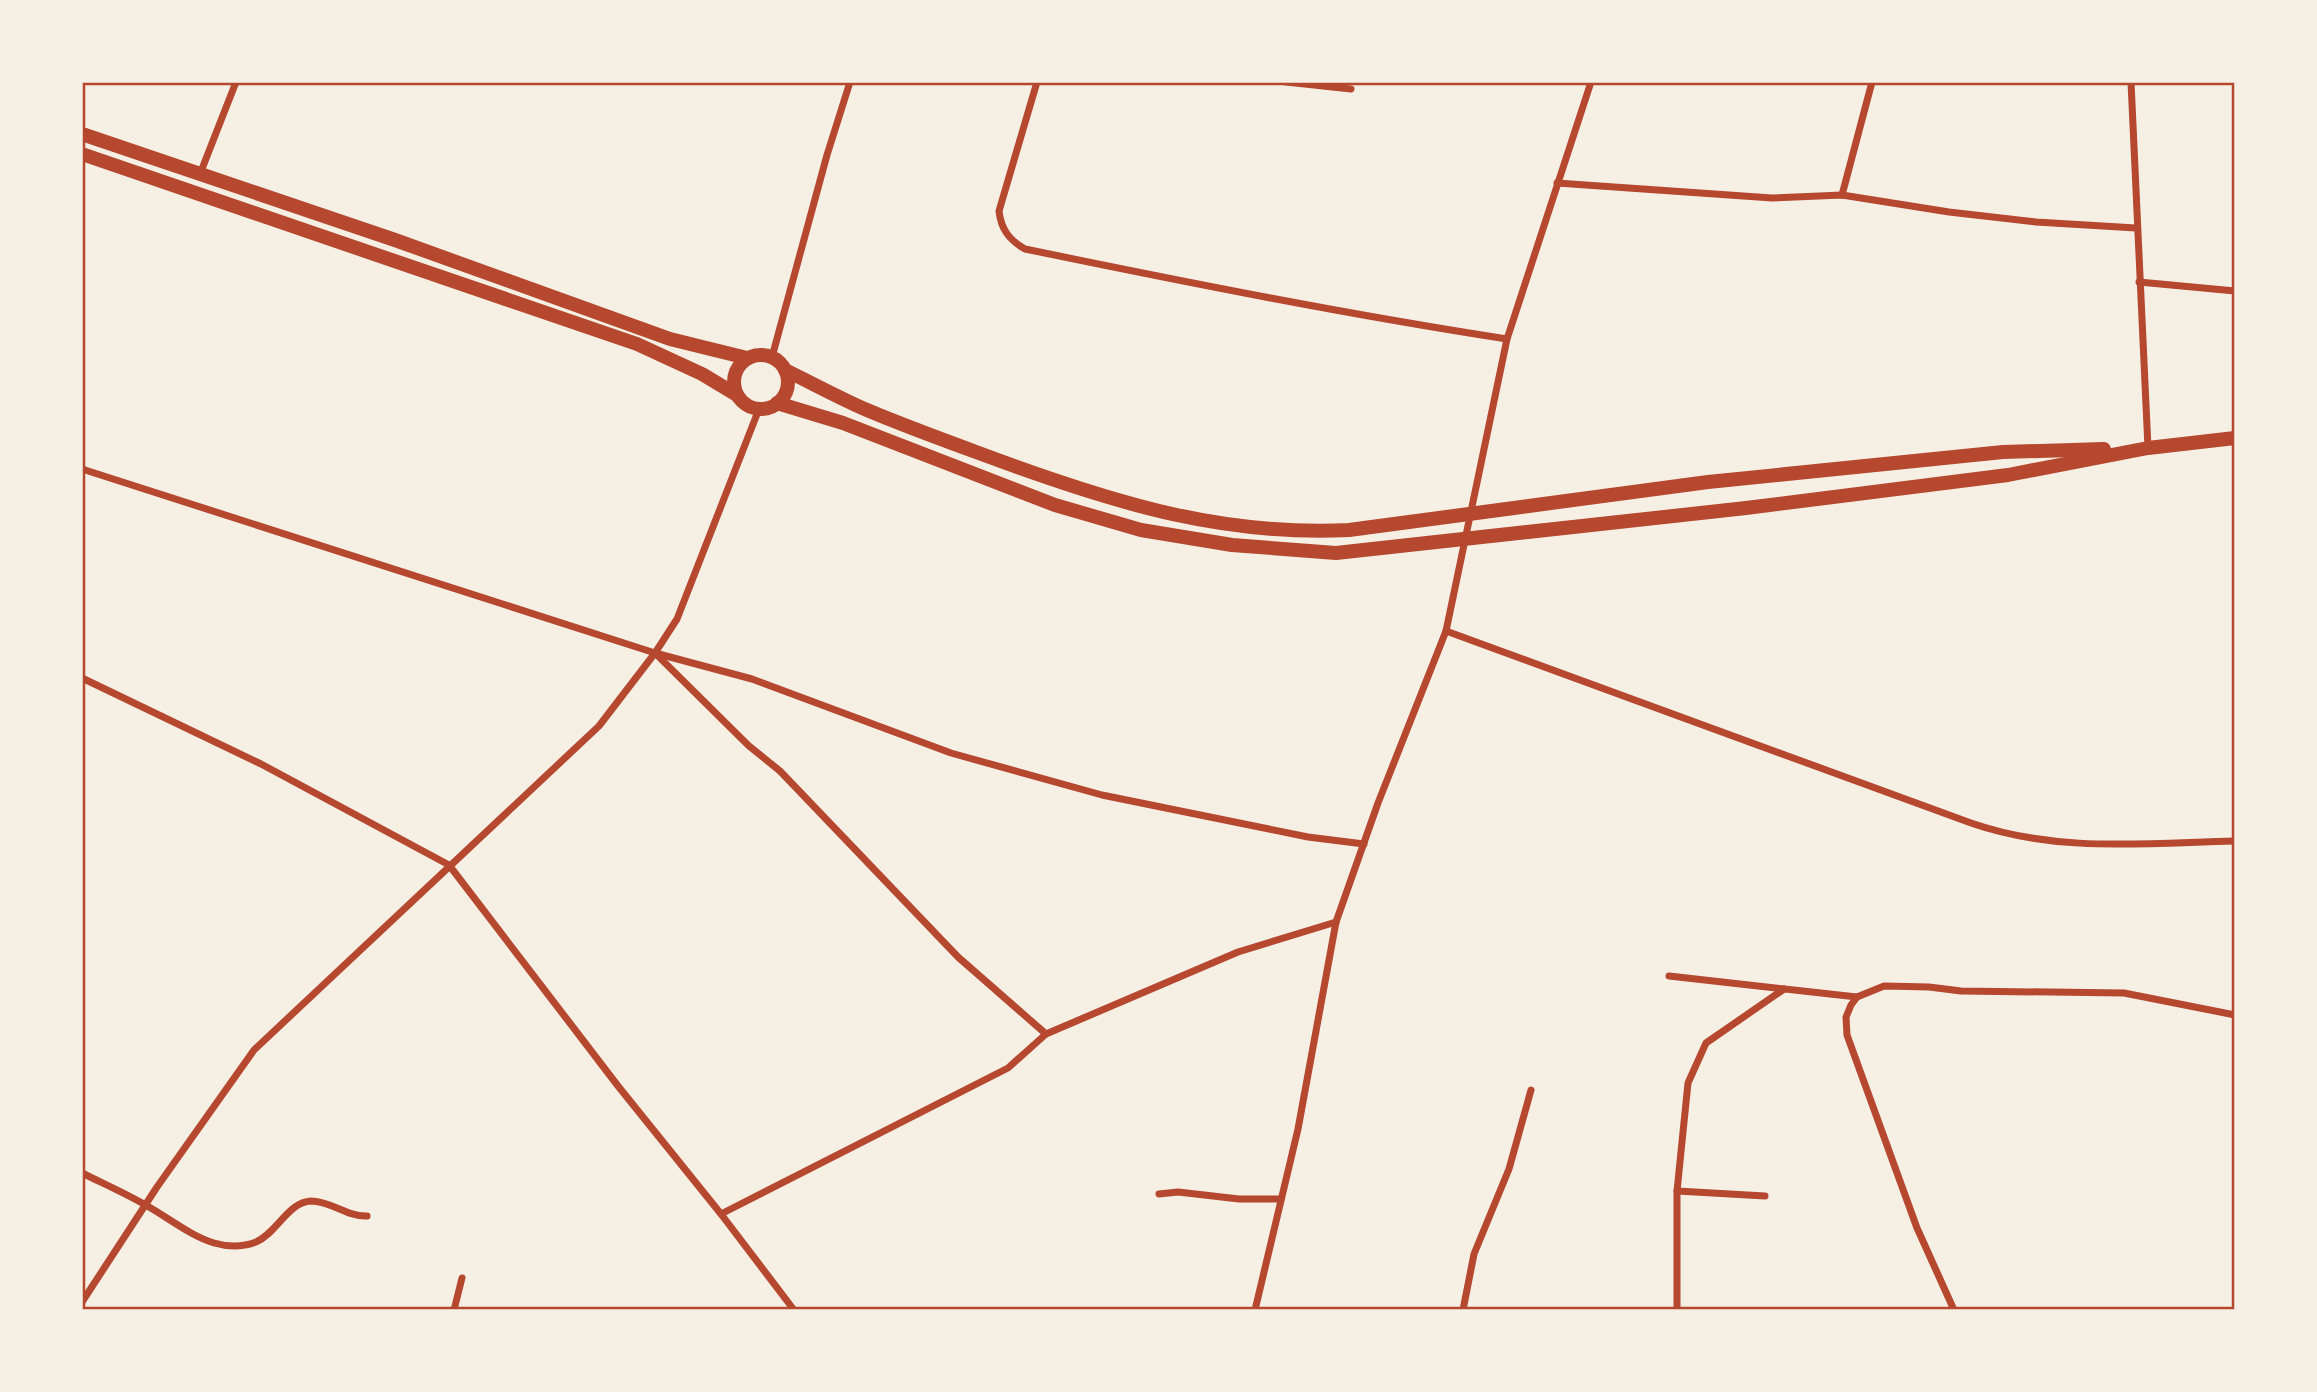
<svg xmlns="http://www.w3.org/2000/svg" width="2317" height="1392" font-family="'Sofia Sans Condensed',sans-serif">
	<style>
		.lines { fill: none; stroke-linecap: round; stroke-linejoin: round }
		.minor { stroke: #b5482f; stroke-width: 7 }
		.primary { stroke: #b5482f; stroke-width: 14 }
		.neatline { fill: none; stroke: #b5482f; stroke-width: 2.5 }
	</style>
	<rect width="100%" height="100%" fill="#f6efe4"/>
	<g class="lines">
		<g class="minor">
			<path d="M 1037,82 L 999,211 C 1001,229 1009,240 1025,249 C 1185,282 1345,314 1507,339"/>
			<polyline points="1286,82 1351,89"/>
			<polyline points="2131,82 2148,448"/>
			<polyline points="200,174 236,82"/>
			<polyline points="1557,183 1772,198 1842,195 1949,212 2036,222 2136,228"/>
			<polyline points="1842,195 1872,82"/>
			<polyline points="2139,282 2235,291"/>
			<polyline points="772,357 827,155 850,82"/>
			<polyline points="82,469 655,653 752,679 951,753 1102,795 1308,837 1364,844"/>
			<path d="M 1446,631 L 1971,823 C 2057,853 2145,843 2235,841"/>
			<polyline points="656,654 749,746 780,771 958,957 1046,1034"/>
			<polyline points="82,678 261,764 449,865 618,1086 721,1214 794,1310"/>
			<polyline points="1669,976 1857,997"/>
			<path d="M 82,1173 C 104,1184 127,1194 149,1207 C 170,1219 191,1236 214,1243 C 228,1247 243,1247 256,1242 C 277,1233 288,1202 311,1201 C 331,1201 347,1217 367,1216"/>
			<polyline points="1677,1191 1765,1196"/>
			<polyline points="1159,1194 1178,1192 1239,1199 1281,1199"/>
			<polyline points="721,1214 1008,1068 1046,1034 1238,952 1336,922"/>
			<polyline points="82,1302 157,1187 254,1050 599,726 655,653 677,619 759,409"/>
			<polyline points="454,1310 462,1278"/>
			<polyline points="1255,1310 1298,1129 1336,922 1378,803 1446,631 1507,339 1591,82"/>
			<polyline points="1463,1310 1474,1254 1509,1169 1531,1090"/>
			<polyline points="1677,1310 1677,1191 1688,1083 1706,1043 1784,989"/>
			<polyline points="1954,1310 1917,1228 1847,1035 1846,1017 1851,1005 1857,997 1884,986 1929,987 1961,991 2124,993 2235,1015"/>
		</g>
		<g class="primary">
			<polyline points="82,134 395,240 670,339 747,358"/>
			<polyline points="82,154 637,344 702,374 737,395"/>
			<circle cx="761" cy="382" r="27"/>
			<path d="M 785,370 C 812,383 839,398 867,410 C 912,429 960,446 1006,463 C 1122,505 1225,536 1349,530 L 1708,482 L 2003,452 L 2104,449"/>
			<polyline points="777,403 843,423 1055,505 1141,530 1232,545 1336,553 1746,508 2008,475 2148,448 2235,438"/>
		</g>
	</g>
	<rect width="2317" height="1392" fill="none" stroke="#f6efe4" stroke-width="168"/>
	<rect x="84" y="84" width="2149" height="1224" class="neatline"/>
</svg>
